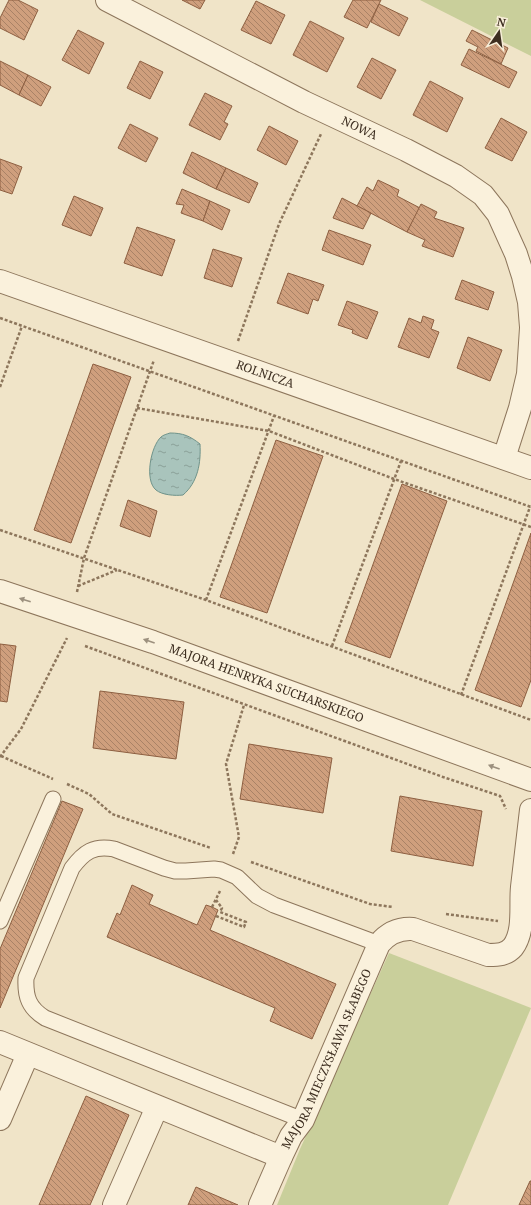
<svg xmlns="http://www.w3.org/2000/svg" width="531" height="1205" font-family="'Noto Serif',serif">
	<style>
		.green { fill: #c9cf9b }
		.water { fill: url(#water-ripples); stroke: #6f938a }
		.building { fill: url(#building-back-hatch); stroke: #8d5f41 }
		.lines { fill: none; stroke-linecap: round; stroke-linejoin: round }
		.lane-casing { stroke: #8d765c; stroke-width: 17 }
		.street-casing { stroke: #8d765c; stroke-width: 24 }
		.path { stroke: #8d765c; stroke-width: 2.5; stroke-dasharray: 3 2; stroke-linecap: butt }
		.lane { stroke: #faf1dc; stroke-width: 15 }
		.street { stroke: #faf1dc; stroke-width: 22 }
		.oneway { fill: #9c907e }
		.labels { text-anchor: middle; stroke-width: 4; stroke-linejoin: round; paint-order: stroke }
		.street-label { font-size: 12px; fill: #3d2e20; stroke: #f7eed8 }
	</style>
	<defs>
		<pattern id="water-ripples" width="26" height="14" patternUnits="userSpaceOnUse"><rect width="26" height="14" fill="#a9c4bc"/><path d="M2 4q2-2 4 0t4 0M15 11q2-2 4 0t4 0" fill="none" stroke="#8ba098"/></pattern>
		<pattern id="building-back-hatch" width="6" height="6" patternUnits="userSpaceOnUse"><rect width="6" height="6" fill="#cf9f7d"/><path d="M-1 5l2 2M0 0l6 6M5-1l2 2" fill="none" stroke="#a98266"/></pattern>
	</defs>
	<rect width="100%" height="100%" fill="#f0e4c8"/>
	<g class="green">
		<polygon points="420,0 531,0 531,56"/>
		<polygon points="389,953 531,1008 448,1205 277,1205 300,1149"/>
	</g>
	<path class="water" d="M 170,433 C 183,433 190,436 200,444 C 201,463 198,482 183,495 C 175,496 162,495 156,490 C 144,480 151,446 161,437 C 163,435 167,434 170,433 Z"/>
	<g class="building">
		<polygon points="9,0 18,0 38,10 24,40 0,28 0,18"/>
		<polygon points="182,0 205,0 200,9"/>
		<polygon points="353,0 381,0 367,28 344,17"/>
		<polygon points="256,1 285,15 271,44 241,30"/>
		<polygon points="379,4 408,18 399,36 371,22"/>
		<polygon points="310,21 344,38 327,72 293,55"/>
		<polygon points="78,30 104,43 89,74 62,60"/>
		<polygon points="472,30 508,48 501,64 476,51 478,47 466,41"/>
		<polygon points="469,49 517,72 509,88 461,65"/>
		<polygon points="372,58 396,70 381,99 357,87"/>
		<polygon points="0,61 28,75 19,95 0,85"/>
		<polygon points="140,61 163,72 150,99 127,88"/>
		<polygon points="28,75 51,87 41,106 19,95"/>
		<polygon points="430,81 463,98 447,132 413,115"/>
		<polygon points="205,93 232,106 224,122 228,124 220,140 189,125"/>
		<polygon points="501,118 527,132 512,161 485,148"/>
		<polygon points="130,124 158,138 146,162 118,148"/>
		<polygon points="269,126 298,141 286,165 257,150"/>
		<polygon points="192,152 226,168 216,189 183,173"/>
		<polygon points="0,159 22,167 12,194 0,190"/>
		<polygon points="226,168 258,183 249,203 216,189"/>
		<polygon points="378,180 399,190 397,196 420,208 407,232 357,206 367,187 373,191"/>
		<polygon points="182,189 210,201 203,221 181,213 184,205 176,204"/>
		<polygon points="74,196 103,208 91,236 62,225"/>
		<polygon points="342,198 371,213 363,229 333,218"/>
		<polygon points="210,201 230,210 222,230 203,221"/>
		<polygon points="421,204 437,212 434,218 464,228 453,257 422,246 425,240 407,232"/>
		<polygon points="137,227 175,240 162,276 124,263"/>
		<polygon points="329,230 371,245 363,265 322,250"/>
		<polygon points="213,249 242,258 232,287 204,278"/>
		<polygon points="288,273 324,285 318,301 313,299 308,314 277,303"/>
		<polygon points="462,280 494,292 488,310 455,299"/>
		<polygon points="347,301 378,312 367,339 352,333 353,330 338,325"/>
		<polygon points="423,316 434,320 431,329 439,332 429,358 398,347 409,318 421,323"/>
		<polygon points="468,337 502,350 490,381 457,368"/>
		<polygon points="93,364 131,377 71,543 34,530"/>
		<polygon points="276,440 323,456 267,613 220,597"/>
		<polygon points="402,484 447,501 390,658 345,642"/>
		<polygon points="128,500 157,511 150,537 120,526"/>
		<polygon points="531,533 531,680 521,707 475,690"/>
		<polygon points="0,644 16,646 7,702 0,701"/>
		<polygon points="100,691 184,702 176,759 93,748"/>
		<polygon points="249,744 332,758 323,813 240,799"/>
		<polygon points="400,796 482,811 473,866 391,851"/>
		<polygon points="62,801 83,809 0,1008 0,949"/>
		<polygon points="132,885 153,895 149,904 197,925 206,905 212,907 218,910 210,930 336,984 312,1039 270,1021 275,1008 107,937 117,913 120,915"/>
		<polygon points="86,1096 129,1115 90,1205 39,1205"/>
		<polygon points="530,1181 531,1181 531,1205 519,1205"/>
		<polygon points="196,1187 238,1205 188,1205"/>
	</g>
	<g class="lines">
		<g class="lane-casing">
			<g id="lane">
				<polyline points="0,921 53,799"/>
				<path d="M 303,1120 L 45,1018 C 29,1008 25,997 26,978 L 72,868 C 84,852 94,845 114,849 L 164,868 L 175,871 L 186,871 L 214,869 L 221,870 L 237,877 L 257,896 L 274,905 L 379,944"/>
			</g>
		</g>
		<g class="street-casing">
			<g id="street">
				<path id="s1" d="M 107,0 L 304,102 L 406,150 L 456,176 L 483,195 L 498,214 L 516,254 L 523,276 L 529,302 L 531,327"/>
				<path id="s2" d="M 0,281 L 531,468"/>
				<polyline points="504,458 520,408 528,374 531,328"/>
				<path id="s3" d="M 0,591 L 153,642 L 531,780"/>
				<path id="s4" d="M 0,1042 L 281,1157 L 291,1136 L 303,1120 L 379,944 C 388,933 399,928 413,929 L 488,955 C 498,955 506,955 513,947 C 525,931 520,905 522,887 C 525,861 528,836 531,810"/>
				<polyline points="0,1119 28,1054"/>
				<polyline points="114,1205 157,1107"/>
				<polyline points="260,1205 281,1157"/>
			</g>
		</g>
		<g class="path">
			<polyline points="0,318 531,507"/>
			<polyline points="238,341 279,224 321,134"/>
			<polyline points="0,387 22,326"/>
			<polyline points="137,408 269,431 394,479 531,527"/>
			<polyline points="0,530 206,600 531,720"/>
			<polyline points="78,586 117,570"/>
			<polyline points="77,592 84,558 154,360"/>
			<polyline points="206,600 274,416"/>
			<polyline points="85,646 443,777 500,796 506,809"/>
			<polyline points="332,646 401,461"/>
			<polyline points="461,695 530,507"/>
			<polyline points="1,756 53,779"/>
			<polyline points="0,757 21,729 67,638"/>
			<polyline points="67,784 89,794 112,814 211,848"/>
			<polyline points="233,854 239,837 226,764 244,705"/>
			<polyline points="251,862 370,904 393,907"/>
			<polyline points="212,907 220,891"/>
			<polyline points="446,914 498,921"/>
			<polyline points="216,916 244,927 246,922 220,912 222,908 216,900"/>
		</g>
		<use href="#lane" class="lane"/>
		<use href="#street" class="street"/>
	</g>
	<defs><path id="oneway-solid" d="M-6-.8H1V-3.2L6.5 0L1 3.2V.8H-6Z"/></defs>
	<g class="oneway">
		<use href="#oneway-solid" transform="translate(25 600) rotate(-162)"/>
		<use href="#oneway-solid" transform="translate(149 641) rotate(-161)"/>
		<use href="#oneway-solid" transform="translate(494 767) rotate(-160)"/>
	</g>
	<g class="labels">
		<g class="street-label">
			<text dy="4" stroke="none"><textPath href="#s1" startOffset="283">NOWA</textPath></text>
			<text dy="4" stroke="none"><textPath href="#s2" startOffset="281">ROLNICZA</textPath></text>
			<text dy="4" stroke="none"><textPath href="#s3" startOffset="282">MAJORA HENRYKA SUCHARSKIEGO</textPath></text>
			<text dy="4" stroke="none"><textPath href="#s4" startOffset="412">MAJORA MIECZYSŁAWA SŁABEGO</textPath></text>
		</g>
	</g>
	<g transform="translate(499 32) rotate(13)" stroke="#f7eed8" stroke-width="3" paint-order="stroke">
	<path d="M0-3L7 15L0 10L-7 15Z" fill="#3d2e20"/>
	<text y="-6" font-size="11" font-weight="bold" text-anchor="middle" fill="#3d2e20">N</text>
	</g>
</svg>
